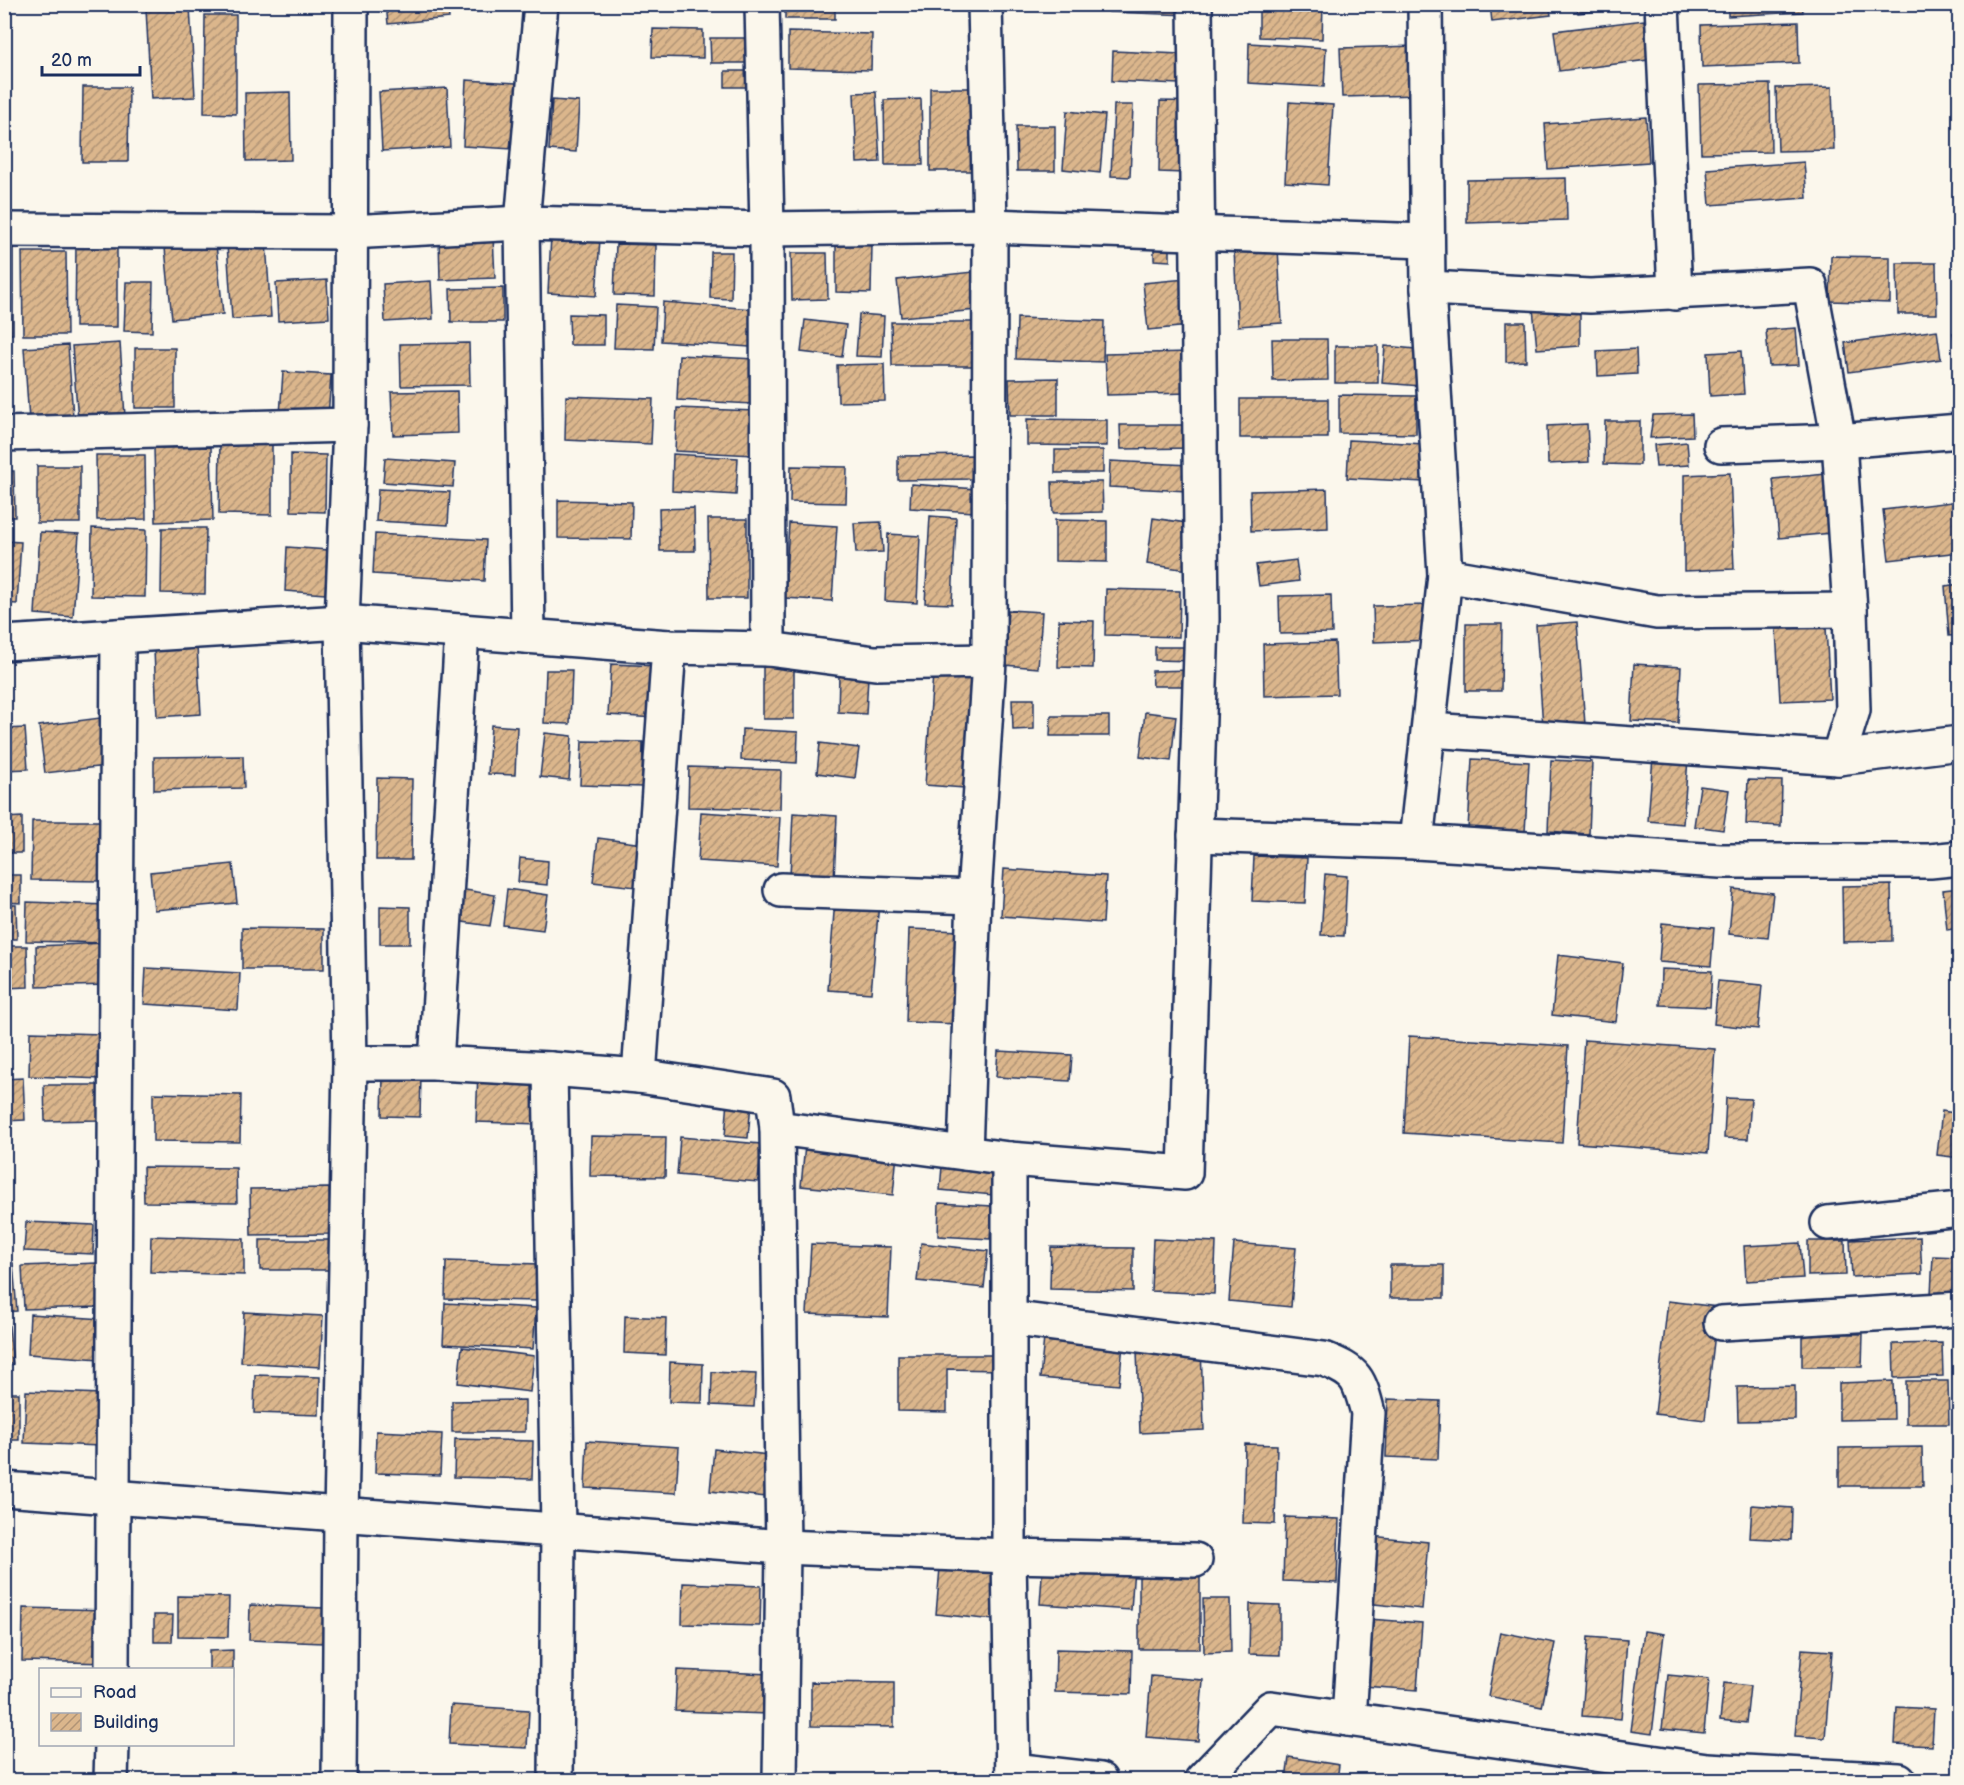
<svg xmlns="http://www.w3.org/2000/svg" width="1964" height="1785" font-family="'Balsamiq Sans',sans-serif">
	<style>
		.building { fill: url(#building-hatch); stroke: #1b2f5e; stroke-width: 1.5 }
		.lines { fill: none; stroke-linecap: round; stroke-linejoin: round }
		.minor-casing { stroke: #1b2f5e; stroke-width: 38 }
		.minor { stroke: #fbf7ec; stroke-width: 33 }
	</style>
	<defs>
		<pattern id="building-hatch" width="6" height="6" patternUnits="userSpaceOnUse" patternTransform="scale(1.5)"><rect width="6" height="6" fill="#dbb68c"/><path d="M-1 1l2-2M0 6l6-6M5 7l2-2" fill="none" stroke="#b19476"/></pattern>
	</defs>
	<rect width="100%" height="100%" fill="#fbf7ec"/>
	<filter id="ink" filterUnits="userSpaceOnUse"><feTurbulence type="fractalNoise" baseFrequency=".0167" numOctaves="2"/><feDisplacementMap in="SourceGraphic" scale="12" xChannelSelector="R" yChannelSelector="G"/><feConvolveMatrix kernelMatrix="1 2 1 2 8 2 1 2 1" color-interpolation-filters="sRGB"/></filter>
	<g filter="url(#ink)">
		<g class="building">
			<polygon points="386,4 447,4 449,18 388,24"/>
			<polygon points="454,4 523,4 524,9 455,13"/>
			<rect x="785" y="4" width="50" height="15"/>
			<polygon points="1110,4 1191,4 1190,15 1109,12"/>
			<polygon points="1259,4 1323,4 1322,39 1259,37"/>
			<polygon points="1490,4 1549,4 1551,15 1492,22"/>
			<polygon points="1577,4 1646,4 1646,6 1578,13"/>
			<polygon points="1728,4 1802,4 1803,12 1728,16"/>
			<polygon points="190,6 195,97 151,99 146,9"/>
			<polygon points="205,15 236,15 236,114 204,113"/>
			<polygon points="1644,20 1648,60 1559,71 1554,31"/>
			<polygon points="1798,22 1799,63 1702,67 1701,25"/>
			<polygon points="653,29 703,30 703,58 652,57"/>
			<polygon points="788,32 872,34 871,70 788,68"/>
			<polygon points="710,38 745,38 746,63 711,63"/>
			<polygon points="1249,43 1326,48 1324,87 1248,83"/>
			<polygon points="1417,46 1419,95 1342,97 1340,48"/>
			<polygon points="1113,51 1203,55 1202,85 1112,81"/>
			<rect x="725" y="71" width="26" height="16"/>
			<polygon points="466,80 516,83 513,149 463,146"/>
			<polygon points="1770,84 1771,152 1701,153 1699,85"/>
			<polygon points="83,87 129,87 128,162 82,162"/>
			<polygon points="1832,87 1834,150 1778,151 1776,88"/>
			<polygon points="447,88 450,147 382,151 379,92"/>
			<rect x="930" y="88" width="48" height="83"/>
			<polygon points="290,92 291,160 246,161 245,93"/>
			<polygon points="876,92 880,162 857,163 854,93"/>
			<polygon points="921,99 923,165 885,165 884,100"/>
			<polygon points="552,100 579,102 576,152 549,150"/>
			<polygon points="1160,101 1210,102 1209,174 1159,172"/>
			<polygon points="1289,102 1333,105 1328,185 1285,182"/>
			<polygon points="1114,105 1133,105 1130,177 1111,176"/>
			<polygon points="1067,111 1105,115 1100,173 1063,169"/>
			<polygon points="1646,117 1649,162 1548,169 1545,124"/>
			<polygon points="1016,126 1055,126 1055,171 1017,171"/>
			<polygon points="1804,162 1807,198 1710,205 1707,169"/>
			<polygon points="1566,178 1567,220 1467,223 1467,180"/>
			<polygon points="493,236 495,278 440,280 439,237"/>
			<polygon points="551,236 600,239 596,296 548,293"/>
			<polygon points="1154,237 1170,237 1170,261 1154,260"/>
			<polygon points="266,242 271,317 232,319 227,244"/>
			<polygon points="76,243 117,243 117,327 75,327"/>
			<polygon points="216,244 223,314 172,319 165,248"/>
			<polygon points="616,244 656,245 655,296 614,295"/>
			<polygon points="836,244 872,244 871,293 836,292"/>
			<rect x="4" y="246" width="9" height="88"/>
			<polygon points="1278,248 1282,323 1238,326 1234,250"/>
			<polygon points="22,252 66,252 67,335 23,335"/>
			<polygon points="711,252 732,252 731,299 710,298"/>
			<polygon points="791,253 827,253 828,299 792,300"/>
			<polygon points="1831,256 1890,257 1890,303 1830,301"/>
			<polygon points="1897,263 1936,263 1937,314 1898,314"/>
			<polygon points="973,272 977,310 901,317 897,280"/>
			<polygon points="1186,279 1190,326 1148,330 1143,283"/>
			<polygon points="327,280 329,318 278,321 276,283"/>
			<polygon points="431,281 433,319 385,322 383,284"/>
			<polygon points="126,282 153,282 152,332 124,331"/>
			<polygon points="503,288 503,322 451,322 450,289"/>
			<polygon points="663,302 753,309 750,347 661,341"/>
			<polygon points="1580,304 1580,346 1537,349 1533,308"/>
			<polygon points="616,305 656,307 654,349 614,348"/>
			<polygon points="569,314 604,315 604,345 570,345"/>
			<polygon points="859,314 884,316 882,357 856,356"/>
			<polygon points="1017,318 1104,321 1103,362 1016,359"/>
			<polygon points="805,320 846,325 842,357 801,352"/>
			<polygon points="891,322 979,322 979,366 892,366"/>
			<polygon points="1506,322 1525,322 1526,361 1506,362"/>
			<polygon points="1796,328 1799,365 1769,366 1766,330"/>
			<polygon points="1937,330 1941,359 1849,372 1845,343"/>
			<polygon points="1960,332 1960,350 1957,351 1953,333"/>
			<polygon points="1272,339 1327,339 1328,380 1273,381"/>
			<polygon points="120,343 125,416 78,420 72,346"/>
			<polygon points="469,343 470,385 401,386 400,344"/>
			<polygon points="68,345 73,417 29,420 24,348"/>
			<rect x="1335" y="346" width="43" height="37"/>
			<polygon points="1385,346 1425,350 1421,386 1382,383"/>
			<rect x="135" y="348" width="40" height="60"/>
			<polygon points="1636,349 1637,374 1598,376 1597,351"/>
			<polygon points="1741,351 1744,394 1710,396 1708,353"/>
			<polygon points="1189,352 1190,393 1107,395 1105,354"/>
			<polygon points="679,355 755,359 753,404 677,400"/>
			<polygon points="884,364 885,401 838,402 837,365"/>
			<polygon points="283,372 331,375 328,418 280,415"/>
			<polygon points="1058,378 1058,415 1010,415 1009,379"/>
			<polygon points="457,391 458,433 393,435 391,392"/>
			<polygon points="1339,395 1416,396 1416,434 1339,433"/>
			<polygon points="566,396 653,399 651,444 565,440"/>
			<rect x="1240" y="399" width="88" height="39"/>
			<polygon points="677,408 755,411 754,455 675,451"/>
			<polygon points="1692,414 1693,436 1650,438 1653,415"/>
			<polygon points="1027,419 1107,420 1107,446 1027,445"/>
			<polygon points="1605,421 1640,421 1640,465 1604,464"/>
			<polygon points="1587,424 1589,462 1548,464 1547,426"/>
			<polygon points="1120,425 1196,425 1196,448 1121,449"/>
			<polygon points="220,437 272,437 272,515 219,514"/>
			<polygon points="1349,440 1425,444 1424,482 1347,478"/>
			<polygon points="1687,442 1689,465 1656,467 1654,445"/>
			<polygon points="211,447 213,520 156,522 154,448"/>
			<rect x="1055" y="450" width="48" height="23"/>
			<polygon points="291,454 326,455 325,512 291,511"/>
			<polygon points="673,454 738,458 736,495 672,491"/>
			<polygon points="96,455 145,455 146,519 97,520"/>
			<polygon points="977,455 977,479 898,480 898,456"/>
			<polygon points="385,458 455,463 453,487 383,482"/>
			<polygon points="1110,461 1189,465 1188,491 1109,487"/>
			<rect x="37" y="466" width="43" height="57"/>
			<polygon points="791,466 847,467 846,503 790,502"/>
			<polygon points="4,471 14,471 15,517 4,517"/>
			<polygon points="1730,473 1734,569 1684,571 1684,475"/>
			<polygon points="1826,474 1832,533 1779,538 1773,479"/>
			<polygon points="1052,482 1102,482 1103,512 1053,513"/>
			<polygon points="911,484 976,489 974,512 910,508"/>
			<polygon points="378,489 450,492 448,525 376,521"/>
			<polygon points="1327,489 1328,528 1251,531 1250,491"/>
			<polygon points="558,500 632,502 631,539 558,538"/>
			<polygon points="1960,501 1960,552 1889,560 1883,510"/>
			<polygon points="694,508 695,551 660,551 659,509"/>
			<polygon points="930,516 956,518 952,604 925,603"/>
			<polygon points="1153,518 1200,525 1194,571 1147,564"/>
			<polygon points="708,519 747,519 747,598 709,598"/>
			<polygon points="1055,520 1107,521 1107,562 1055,561"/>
			<polygon points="881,522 883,552 856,553 854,523"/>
			<polygon points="789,523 837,526 832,601 785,598"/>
			<polygon points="92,528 146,530 145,597 91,596"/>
			<polygon points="162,528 206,528 205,594 161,593"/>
			<polygon points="40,532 79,534 73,617 35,614"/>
			<polygon points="375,534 486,540 484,581 373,574"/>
			<polygon points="888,534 920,536 917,603 885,601"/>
			<polygon points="4,541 21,542 17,604 4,603"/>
			<polygon points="287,547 328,550 325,594 285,591"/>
			<polygon points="1296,560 1299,581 1259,586 1256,565"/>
			<polygon points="1960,584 1960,635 1949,636 1945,586"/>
			<polygon points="1106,589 1180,591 1179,637 1105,635"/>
			<polygon points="1331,595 1332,633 1280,634 1279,596"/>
			<polygon points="1432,605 1433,640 1374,642 1373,606"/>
			<polygon points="1008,610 1042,612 1038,668 1004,665"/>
			<polygon points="1059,620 1094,621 1093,668 1058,667"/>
			<polygon points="1577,622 1585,724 1543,727 1536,625"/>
			<polygon points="1466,624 1502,624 1501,691 1466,691"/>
			<polygon points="1826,627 1830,699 1780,701 1776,629"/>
			<polygon points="1335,642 1337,694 1264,696 1263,644"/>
			<polygon points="197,647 201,714 157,717 154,650"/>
			<polygon points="1155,647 1194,647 1193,661 1155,660"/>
			<polygon points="611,664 658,666 655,718 608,715"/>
			<polygon points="1634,664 1681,667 1678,723 1631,721"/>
			<rect x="763" y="667" width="31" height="52"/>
			<polygon points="546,670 572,670 570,724 544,723"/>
			<polygon points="1193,670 1193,686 1153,686 1152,671"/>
			<polygon points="933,674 973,677 964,788 925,785"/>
			<polygon points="839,675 868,677 866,714 838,712"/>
			<polygon points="1012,699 1034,699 1034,729 1013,730"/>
			<polygon points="1145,712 1176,716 1171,761 1140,757"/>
			<polygon points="1051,716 1109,716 1109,736 1050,736"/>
			<polygon points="100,718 106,766 45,773 39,726"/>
			<polygon points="491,725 517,727 515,775 488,774"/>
			<polygon points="25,728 28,769 4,770 4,729"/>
			<polygon points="742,729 798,732 797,763 741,760"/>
			<polygon points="545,733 572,736 569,780 540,777"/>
			<polygon points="582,741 643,742 642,787 580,785"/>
			<polygon points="820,743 859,748 855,778 817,773"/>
			<polygon points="1654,744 1689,746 1683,824 1648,821"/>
			<polygon points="243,756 244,788 154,790 154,757"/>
			<polygon points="1472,759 1529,762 1525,832 1468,829"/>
			<polygon points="1551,760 1592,762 1589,834 1548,831"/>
			<polygon points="689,767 781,770 780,809 688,807"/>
			<polygon points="377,778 412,779 411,860 376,860"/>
			<polygon points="1748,780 1782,781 1781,826 1746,824"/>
			<polygon points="1700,786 1729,790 1723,830 1694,826"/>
			<polygon points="701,812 780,817 777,866 698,861"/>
			<polygon points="793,813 837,816 834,879 790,876"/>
			<polygon points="22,817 22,853 4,853 4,818"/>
			<polygon points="32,821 102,821 102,881 31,880"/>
			<polygon points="598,838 650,845 645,888 593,882"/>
			<polygon points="1254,856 1307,858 1305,903 1252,901"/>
			<polygon points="520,858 548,861 547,885 518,882"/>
			<polygon points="233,864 237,903 154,910 150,872"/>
			<polygon points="1004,869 1106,876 1103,923 1001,916"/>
			<polygon points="1325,874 1347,876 1344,936 1321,935"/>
			<polygon points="4,875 21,875 21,903 4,902"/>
			<polygon points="1891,885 1892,941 1843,942 1842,886"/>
			<polygon points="1960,888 1960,928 1947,930 1943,890"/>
			<polygon points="460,889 495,895 490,926 456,921"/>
			<polygon points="507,889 548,895 543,930 503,925"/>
			<polygon points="1733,889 1773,893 1768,938 1729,934"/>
			<polygon points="835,899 879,903 871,993 828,990"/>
			<polygon points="27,902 107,905 106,943 26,941"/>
			<polygon points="4,905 16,905 17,939 4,939"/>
			<polygon points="380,906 410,907 410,944 380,944"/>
			<polygon points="1662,923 1714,928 1711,966 1659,962"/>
			<polygon points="242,928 324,929 324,969 242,969"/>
			<polygon points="909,929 961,931 958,1024 906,1022"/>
			<polygon points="106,943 107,985 37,987 36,946"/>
			<polygon points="4,946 27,946 28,987 4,988"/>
			<polygon points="1558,955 1623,963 1616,1022 1552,1015"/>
			<polygon points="146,968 240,973 238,1010 144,1004"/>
			<polygon points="1661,969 1712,971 1710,1007 1660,1005"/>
			<polygon points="1718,981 1762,985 1758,1029 1714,1024"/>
			<polygon points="30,1032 103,1034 102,1079 29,1076"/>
			<polygon points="1409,1036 1568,1046 1562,1143 1404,1133"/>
			<polygon points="1584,1040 1715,1049 1708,1153 1577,1143"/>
			<polygon points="998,1051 1072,1055 1070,1081 996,1077"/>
			<polygon points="478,1072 540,1074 539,1124 476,1122"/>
			<polygon points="383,1075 421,1076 420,1117 382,1116"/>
			<polygon points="23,1078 25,1120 4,1121 4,1079"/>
			<polygon points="44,1085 100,1085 101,1120 45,1121"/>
			<polygon points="153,1093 241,1095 240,1142 153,1141"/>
			<polygon points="1726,1098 1751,1099 1748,1139 1724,1138"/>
			<polygon points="728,1101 751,1103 748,1138 725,1136"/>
			<polygon points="1942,1111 1960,1114 1960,1158 1937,1155"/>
			<polygon points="591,1136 666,1137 665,1177 590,1176"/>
			<polygon points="680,1137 761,1144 758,1182 677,1175"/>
			<polygon points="805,1145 897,1154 893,1195 801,1186"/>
			<polygon points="942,1166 995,1171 993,1195 940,1190"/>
			<polygon points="143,1167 236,1168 237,1203 144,1202"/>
			<polygon points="329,1188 330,1234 251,1235 250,1189"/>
			<polygon points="939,1203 992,1206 990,1239 938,1236"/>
			<polygon points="26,1222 94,1225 93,1254 24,1251"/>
			<polygon points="151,1236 244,1239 244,1275 150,1272"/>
			<polygon points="1920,1237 1922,1274 1852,1277 1850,1240"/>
			<polygon points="1153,1239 1216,1242 1214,1294 1151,1291"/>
			<polygon points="260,1240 331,1240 330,1270 260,1270"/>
			<polygon points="1808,1241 1845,1241 1846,1275 1808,1276"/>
			<polygon points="921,1243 988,1251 984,1288 917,1281"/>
			<polygon points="1234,1243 1296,1248 1291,1307 1229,1301"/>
			<polygon points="1800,1243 1803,1278 1746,1281 1744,1246"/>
			<polygon points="811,1244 891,1247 888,1317 807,1314"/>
			<polygon points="1051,1247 1133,1248 1133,1291 1050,1289"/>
			<polygon points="1933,1256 1960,1257 1960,1295 1931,1294"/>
			<polygon points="446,1261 539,1264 538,1301 445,1299"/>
			<polygon points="13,1263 17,1311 4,1312 4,1264"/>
			<polygon points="97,1263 99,1307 24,1309 22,1266"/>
			<rect x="1390" y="1265" width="54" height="33"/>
			<polygon points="1668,1301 1718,1307 1705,1420 1655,1414"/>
			<polygon points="445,1303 536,1308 533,1349 443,1344"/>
			<polygon points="244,1312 323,1316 320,1367 241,1362"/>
			<polygon points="30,1314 103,1319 100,1359 28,1354"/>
			<polygon points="625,1316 666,1318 665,1355 624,1353"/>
			<polygon points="8,1317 13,1364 4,1364 4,1318"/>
			<polygon points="1802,1333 1863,1334 1862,1367 1802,1367"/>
			<polygon points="1044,1338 1123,1345 1119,1385 1040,1378"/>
			<polygon points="1942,1343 1943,1376 1894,1378 1893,1344"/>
			<polygon points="462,1347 534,1356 530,1392 458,1383"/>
			<polygon points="1201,1348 1204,1430 1140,1433 1137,1351"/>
			<polygon points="1952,1349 1960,1349 1960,1416 1955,1416"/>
			<polygon points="898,1355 1001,1355 1001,1370 947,1369 947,1412 898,1411"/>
			<polygon points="670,1362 703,1364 702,1403 669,1402"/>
			<polygon points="712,1372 756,1374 754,1407 711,1405"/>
			<polygon points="255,1375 320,1377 319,1415 254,1413"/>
			<polygon points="1893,1381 1894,1419 1839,1420 1839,1383"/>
			<polygon points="1906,1381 1948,1381 1949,1424 1906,1424"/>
			<polygon points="1795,1386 1795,1420 1738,1421 1737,1387"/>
			<polygon points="26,1391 102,1394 101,1446 24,1443"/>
			<rect x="4" y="1393" width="15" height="47"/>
			<polygon points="1388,1399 1440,1401 1438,1459 1386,1457"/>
			<polygon points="525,1400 525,1432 452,1432 452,1401"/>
			<polygon points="376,1431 442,1434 440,1475 375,1473"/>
			<polygon points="455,1439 533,1441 532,1479 454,1477"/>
			<polygon points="587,1441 679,1447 676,1493 585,1488"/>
			<polygon points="1245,1444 1277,1445 1275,1524 1243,1523"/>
			<polygon points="1953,1444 1960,1444 1960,1482 1956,1482"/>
			<polygon points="1922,1447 1923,1486 1839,1486 1839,1448"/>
			<polygon points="714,1449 769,1455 766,1497 710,1491"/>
			<polygon points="1752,1505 1792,1508 1791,1540 1750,1538"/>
			<polygon points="1285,1517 1339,1519 1337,1583 1283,1581"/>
			<polygon points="1371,1536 1428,1542 1422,1609 1365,1603"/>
			<polygon points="1043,1561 1134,1567 1131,1610 1040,1604"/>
			<polygon points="1139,1562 1200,1563 1200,1649 1139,1649"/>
			<polygon points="940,1568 998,1574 994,1620 936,1614"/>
			<polygon points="683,1583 761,1586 760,1626 682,1624"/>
			<polygon points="178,1596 229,1597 228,1637 178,1636"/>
			<polygon points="1203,1599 1230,1599 1231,1652 1204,1653"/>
			<polygon points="1250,1604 1280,1605 1280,1655 1249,1654"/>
			<polygon points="250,1605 324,1608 323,1643 249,1640"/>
			<polygon points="23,1608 110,1610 109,1663 22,1661"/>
			<polygon points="154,1615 173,1615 172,1642 154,1642"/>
			<polygon points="1369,1619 1422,1623 1417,1690 1363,1686"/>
			<polygon points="1644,1631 1664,1634 1652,1734 1631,1731"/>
			<polygon points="1500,1632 1555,1643 1542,1707 1488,1696"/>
			<polygon points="1588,1637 1627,1640 1621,1719 1582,1716"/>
			<polygon points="1056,1649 1132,1651 1131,1694 1055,1692"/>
			<polygon points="1802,1649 1832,1651 1825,1738 1795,1736"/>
			<polygon points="233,1650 233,1679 232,1670 209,1670 209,1651"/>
			<polygon points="677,1670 770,1674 769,1714 675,1711"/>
			<polygon points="1668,1675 1709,1679 1704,1733 1662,1729"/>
			<polygon points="1151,1676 1203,1680 1198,1741 1146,1737"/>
			<polygon points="811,1682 894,1683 894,1727 811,1726"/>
			<polygon points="1724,1683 1750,1686 1746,1723 1720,1720"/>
			<polygon points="451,1705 529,1710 527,1748 449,1744"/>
			<polygon points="1897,1707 1934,1709 1932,1746 1895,1744"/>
			<polygon points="1289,1757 1339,1765 1337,1780 1286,1780"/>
		</g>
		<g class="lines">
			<g class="minor-casing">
				<g id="minor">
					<polyline points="762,4 767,229 768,649"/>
					<polyline points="1425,4 1428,288 1445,575"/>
					<polyline points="1662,4 1675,293"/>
					<polyline points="4,230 349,232 522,223 767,229 990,226 1427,241"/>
					<polyline points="1428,288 1590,296 1810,285 1839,441 1850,610 1853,710 1838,758"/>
					<polyline points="4,434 350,425"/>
					<polyline points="1721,445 1839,441 1960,431"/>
					<polyline points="528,636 522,223 541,4"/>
					<polyline points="4,643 342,622 669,647 768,649 875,663 989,661"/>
					<polyline points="1430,730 1838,758 1960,743"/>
					<polyline points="1195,835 1416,842 1445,575 1657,612 1850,610"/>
					<polyline points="1416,842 1720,861 1930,861 1960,858"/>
					<polyline points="781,890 974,897"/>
					<polyline points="350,1063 436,1063 550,1069"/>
					<polyline points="436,1063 462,631"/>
					<polyline points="639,1076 669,647"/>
					<polyline points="965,1153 974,897 989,661 990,226 985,4"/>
					<polyline points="1009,1159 1009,1556 1013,1780"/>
					<polyline points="1828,1223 1960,1209"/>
					<path d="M 1009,1318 L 1324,1359 C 1357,1372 1359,1378 1368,1413 L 1349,1719"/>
					<polyline points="1721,1323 1960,1309"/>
					<polyline points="4,1489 783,1547 1009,1556 1195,1560"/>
					<polyline points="112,1670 118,636"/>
					<polyline points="1013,1770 1100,1780"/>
					<polyline points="111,1780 112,1744"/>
					<polyline points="339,1780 341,1516 350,1063 342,622 350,425 351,4"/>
					<polyline points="556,1780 558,1529 550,1069 639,1076 773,1096 777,1128"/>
					<polyline points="780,1780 783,1547 777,1128 1009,1159 1185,1173 1202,619 1195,4"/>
					<polyline points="1202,1780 1271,1708 1707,1770 1899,1780"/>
				</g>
			</g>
			<use href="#minor" class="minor"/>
		</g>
	</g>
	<rect width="1964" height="1785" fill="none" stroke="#fbf7ec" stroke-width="24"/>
	<rect x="12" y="12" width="1940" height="1761" fill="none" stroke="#1b2f5e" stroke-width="2" filter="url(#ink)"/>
	<rect x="39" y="1668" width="195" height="78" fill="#fbf7ec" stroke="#a1a7b3" stroke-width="1.5"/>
	<rect x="51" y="1688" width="30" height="9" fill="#fbf7ec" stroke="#a1a7b3" stroke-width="1.5"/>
	<text x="93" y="1698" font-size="18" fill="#1b2f5e">Road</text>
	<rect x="51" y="1713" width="30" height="18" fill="url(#building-hatch)" stroke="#a1a7b3" stroke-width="1.5"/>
	<text x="93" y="1728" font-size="18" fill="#1b2f5e">Building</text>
	<path d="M42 66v9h98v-9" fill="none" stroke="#1b2f5e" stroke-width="3"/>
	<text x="51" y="66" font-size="18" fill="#1b2f5e" stroke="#fbf7ec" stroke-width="4.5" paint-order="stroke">20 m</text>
</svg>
